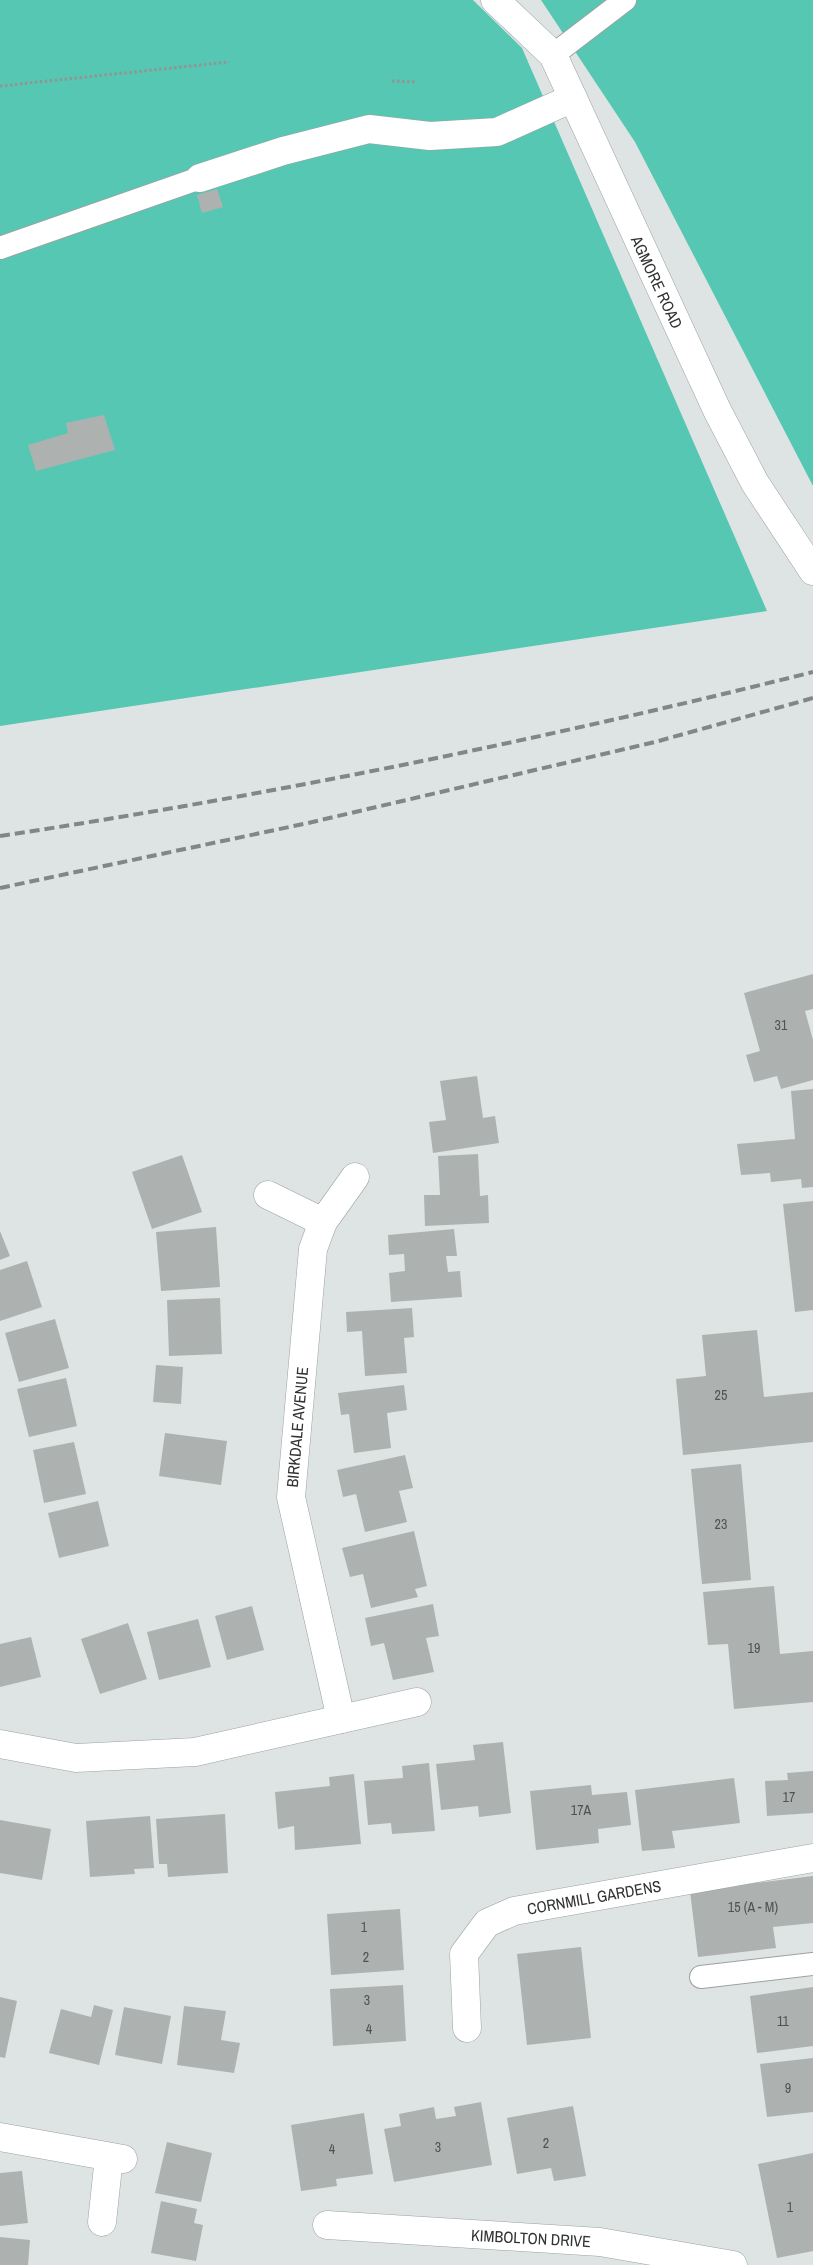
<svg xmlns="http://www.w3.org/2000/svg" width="813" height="2265" font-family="'Archivo Narrow',sans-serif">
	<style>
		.green { fill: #56c7b2 }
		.building { fill: #adb2b1 }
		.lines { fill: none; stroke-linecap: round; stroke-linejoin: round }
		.lane-casing { stroke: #9ca2a0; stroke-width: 24 }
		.street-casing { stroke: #9ca2a0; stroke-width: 29 }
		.path { stroke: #919594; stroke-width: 3; stroke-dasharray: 2.5 2.5; stroke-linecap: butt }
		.lane { stroke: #fff; stroke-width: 22 }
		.street { stroke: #fff; stroke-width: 28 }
		.rail { stroke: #828685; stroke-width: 4; stroke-dasharray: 10 5; stroke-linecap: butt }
		.labels { text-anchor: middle; stroke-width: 4; stroke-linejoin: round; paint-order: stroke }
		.number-label { font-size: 14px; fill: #505352 }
		.street-label { font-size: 16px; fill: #313332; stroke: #fff }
	</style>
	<rect width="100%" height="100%" fill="#dee4e3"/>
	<g class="green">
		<polygon points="0,0 473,0 522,48 767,611 0,726"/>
		<polygon points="541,0 813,0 813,486 635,142"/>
	</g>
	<g class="building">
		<polygon points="217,189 223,207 202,213 197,195"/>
		<polygon points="104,415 115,450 36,471 28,445 68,433 66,423"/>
		<polygon points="813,974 813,1009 805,1011 813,1040 813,1080 781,1089 777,1076 754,1082 746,1055 760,1051 744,993"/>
		<polygon points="477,1076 483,1118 495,1116 499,1143 433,1153 429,1122 446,1120 440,1081"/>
		<polygon points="813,1089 813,1187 802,1188 801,1179 771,1182 770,1173 741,1175 737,1144 795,1139 791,1091"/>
		<polygon points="478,1154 480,1196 488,1195 489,1223 425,1226 424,1195 440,1195 438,1156"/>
		<polygon points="182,1155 202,1212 152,1229 132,1172"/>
		<polygon points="813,1201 813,1310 795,1312 783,1204"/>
		<polygon points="216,1227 220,1287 161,1291 156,1232"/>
		<polygon points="454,1229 457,1256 446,1256 448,1272 460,1271 462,1297 391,1302 389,1273 405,1271 404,1254 389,1255 388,1235"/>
		<polygon points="0,1231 10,1256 0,1260"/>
		<polygon points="27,1261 42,1307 0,1321 0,1270"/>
		<polygon points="220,1298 222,1354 169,1356 167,1300"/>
		<polygon points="412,1308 414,1337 404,1338 407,1373 365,1376 362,1331 347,1332 346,1312"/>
		<polygon points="55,1319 69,1368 19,1382 5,1333"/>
		<polygon points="757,1330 764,1397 813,1392 813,1442 683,1455 676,1379 706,1376 702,1335"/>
		<polygon points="156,1365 183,1367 181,1404 153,1402"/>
		<polygon points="66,1378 77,1426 29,1437 17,1389"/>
		<polygon points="404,1385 407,1410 387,1413 391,1448 354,1453 349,1414 341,1415 338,1393"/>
		<polygon points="165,1433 227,1441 221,1485 159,1476"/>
		<polygon points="74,1442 86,1494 44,1503 33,1450"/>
		<polygon points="405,1455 413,1488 399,1491 407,1522 365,1532 356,1494 343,1497 337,1470"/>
		<polygon points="741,1464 751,1580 702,1584 691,1469"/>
		<polygon points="98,1501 109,1546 59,1558 48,1513"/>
		<polygon points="414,1531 427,1586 415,1589 418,1597 371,1608 363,1574 350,1577 342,1548"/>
		<polygon points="774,1586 780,1654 813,1651 813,1702 734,1709 728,1644 708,1645 703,1592"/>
		<polygon points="433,1604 439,1636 426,1638 434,1672 393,1680 384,1643 371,1646 365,1618"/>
		<polygon points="252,1606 264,1650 227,1660 215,1616"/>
		<polygon points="198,1619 211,1667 159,1680 147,1632"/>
		<polygon points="128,1623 147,1679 100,1694 81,1639"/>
		<polygon points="31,1637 41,1677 0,1687 0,1644"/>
		<polygon points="503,1742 511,1813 479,1817 478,1806 441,1810 436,1764 475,1760 473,1745"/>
		<polygon points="429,1763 435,1831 392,1834 391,1823 368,1825 364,1781 403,1778 402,1766"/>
		<polygon points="813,1771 813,1813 767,1816 765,1781 788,1780 787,1773"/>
		<polygon points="354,1774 361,1844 295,1850 294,1826 278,1829 275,1792 330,1786 329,1777"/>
		<polygon points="734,1778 740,1823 672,1831 675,1848 642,1851 635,1790"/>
		<polygon points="591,1785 592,1795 627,1792 631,1825 598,1829 599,1843 536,1850 530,1791"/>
		<polygon points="225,1814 228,1873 168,1877 167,1864 159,1864 156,1819"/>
		<polygon points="150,1816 154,1868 134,1869 135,1874 90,1877 86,1821"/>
		<polygon points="0,1820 51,1829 42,1880 0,1873"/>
		<polygon points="813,1876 813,1923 773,1927 776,1948 698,1957 690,1891"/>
		<polygon points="400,1909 404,1970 331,1975 327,1914"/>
		<polygon points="581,1947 591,2038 527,2045 517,1954"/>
		<polygon points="403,1985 406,2041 333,2046 330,1989"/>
		<polygon points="813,1987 813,2046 757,2053 750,1996"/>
		<polygon points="0,1997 17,2001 5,2058 0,2057"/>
		<polygon points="94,2005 113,2010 99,2065 49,2053 61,2009 91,2017"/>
		<polygon points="184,2006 226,2011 221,2040 240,2043 234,2073 177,2065"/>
		<polygon points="124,2007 171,2016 162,2064 115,2055"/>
		<polygon points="813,2058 813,2112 767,2117 760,2064"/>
		<polygon points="481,2102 492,2165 394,2182 384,2129 401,2126 399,2114 434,2107 436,2119 456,2116 454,2107"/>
		<polygon points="573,2106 586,2176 554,2181 551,2168 517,2174 507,2118"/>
		<polygon points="364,2113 373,2174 336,2179 337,2186 301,2191 291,2125"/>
		<polygon points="167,2142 212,2153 201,2202 155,2193"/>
		<polygon points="813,2153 813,2251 777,2258 758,2164"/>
		<polygon points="22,2171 28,2223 0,2226 0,2173"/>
		<polygon points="161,2201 197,2209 194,2223 203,2225 196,2261 151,2253"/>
		<polygon points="0,2237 30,2240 28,2265 0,2265"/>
	</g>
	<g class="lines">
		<g class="lane-casing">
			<g id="lane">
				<polyline points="553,55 625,0"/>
				<polyline points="0,248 200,178"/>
				<polyline points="701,1977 813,1964"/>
			</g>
		</g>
		<g class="street-casing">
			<g id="street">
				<polyline points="495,0 553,55 717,410 755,483 813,571"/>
				<polyline points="200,178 283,151 369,129 430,136 497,132 573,98"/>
				<polyline points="268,1195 323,1222"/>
				<polyline points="341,1719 291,1497 313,1249 323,1222 355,1177"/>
				<polyline points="0,1744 76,1758 195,1752 417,1702"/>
				<polyline points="467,2028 464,1954 487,1923 514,1911 813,1858"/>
				<polyline points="0,2137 123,2159"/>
				<polyline points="102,2222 109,2157"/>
				<polyline points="327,2225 600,2242 733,2265"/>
			</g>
		</g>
		<g class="path">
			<polyline points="392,81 416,82"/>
			<polyline points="0,86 229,62"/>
		</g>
		<use href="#lane" class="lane"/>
		<use href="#street" class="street"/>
		<g class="rail">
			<path d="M 0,836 C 273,795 545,739 813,672"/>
			<polyline points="0,888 308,823 655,742 813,698"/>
		</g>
	</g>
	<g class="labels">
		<g class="number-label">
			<text x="781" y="1030">31</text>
			<text x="721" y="1400">25</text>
			<text x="721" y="1529">23</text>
			<text x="754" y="1653">19</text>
			<text x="789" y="1802">17</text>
			<text x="581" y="1815">17A</text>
			<text x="753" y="1912">15 (A - M)</text>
			<text x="364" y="1932">1</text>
			<text x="366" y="1962">2</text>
			<text x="367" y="2005">3</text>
			<text x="783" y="2026">11</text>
			<text x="369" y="2034">4</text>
			<text x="788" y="2093">9</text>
			<text x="546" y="2148">2</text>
			<text x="438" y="2152">3</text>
			<text x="332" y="2154">4</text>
			<text x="790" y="2212">1</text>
		</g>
		<g class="street-label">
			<text transform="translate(657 282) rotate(65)" y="6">AGMORE ROAD</text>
			<text transform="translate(297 1427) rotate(-85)" y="6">BIRKDALE AVENUE</text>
			<text transform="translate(594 1897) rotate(-10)" y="6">CORNMILL GARDENS</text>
			<text transform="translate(531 2238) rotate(3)" y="6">KIMBOLTON DRIVE</text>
		</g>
	</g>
</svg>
